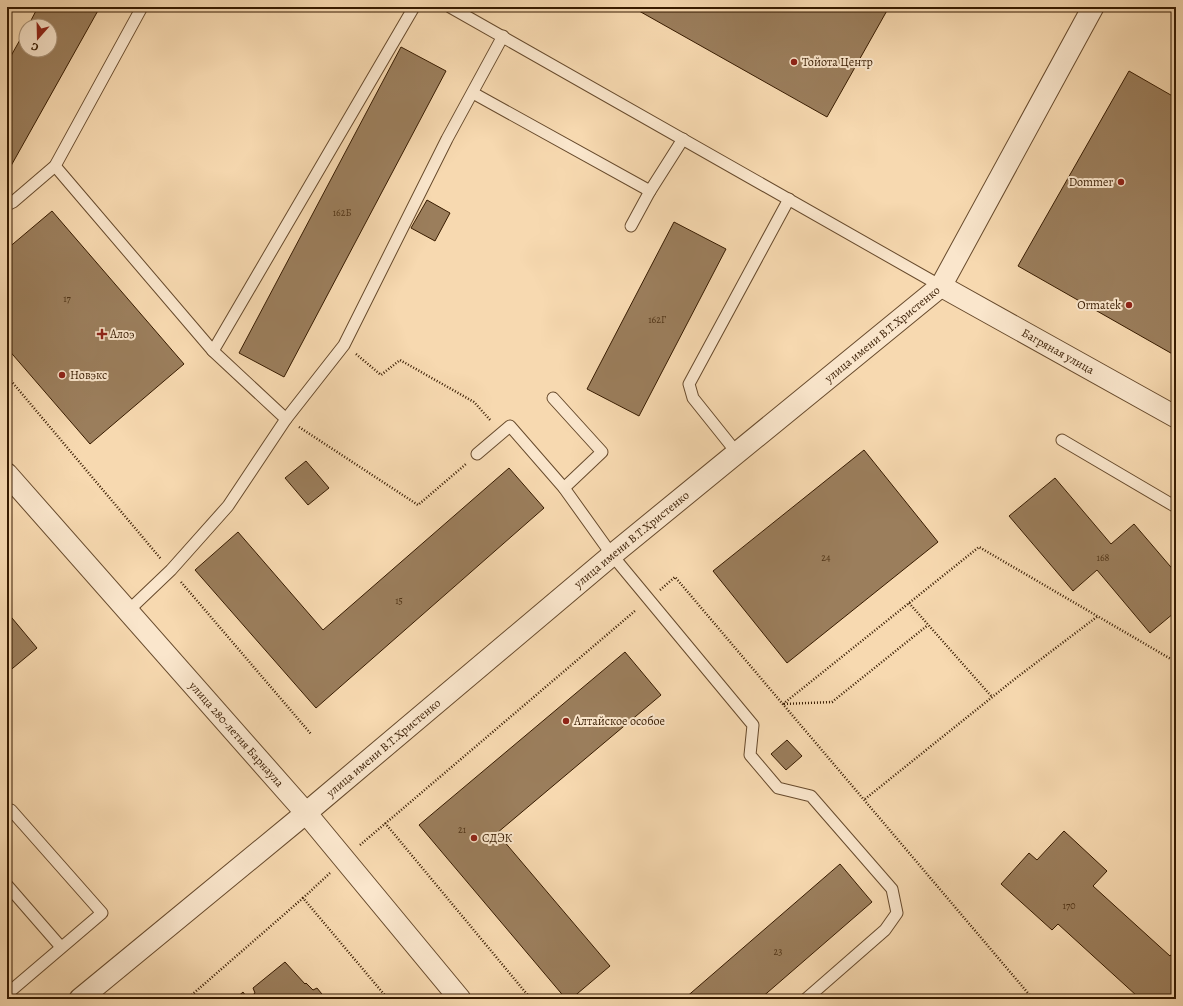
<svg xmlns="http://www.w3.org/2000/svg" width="1183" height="1006" font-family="Alegreya,serif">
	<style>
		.building { fill: #9b7e5c; stroke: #371b00 }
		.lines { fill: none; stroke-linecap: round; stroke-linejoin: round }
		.service-casing { stroke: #674a2c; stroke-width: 13 }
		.minor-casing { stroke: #674a2c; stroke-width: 23 }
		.path { stroke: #371b00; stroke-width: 2.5; stroke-dasharray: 1 2; stroke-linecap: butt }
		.service { stroke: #fae6cc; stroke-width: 11 }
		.minor { stroke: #fae6cc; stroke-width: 21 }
		.poi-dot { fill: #8f2418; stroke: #fae6cc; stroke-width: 1.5 }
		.labels { text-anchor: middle; stroke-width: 4; stroke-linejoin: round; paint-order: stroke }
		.number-label { font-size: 10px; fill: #503417 }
		.poi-label { font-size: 12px; fill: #371b00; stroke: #fae6cc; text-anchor: start }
		.street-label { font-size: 12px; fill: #371b00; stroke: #fae6cc }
	</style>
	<rect width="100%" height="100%" fill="#f7d9b0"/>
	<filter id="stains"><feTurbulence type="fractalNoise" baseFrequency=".005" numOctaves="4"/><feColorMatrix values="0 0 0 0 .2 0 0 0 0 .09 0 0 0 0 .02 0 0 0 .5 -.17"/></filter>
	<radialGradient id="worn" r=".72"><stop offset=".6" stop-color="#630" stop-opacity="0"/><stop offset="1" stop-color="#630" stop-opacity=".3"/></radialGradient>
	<g class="building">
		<polygon points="38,7 100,7 7,173 7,63 26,29 26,50 50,50 50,26 28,26"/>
		<polygon points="632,7 889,7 827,117"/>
		<polygon points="401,47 446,71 284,377 239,353"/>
		<polygon points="1129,71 1176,98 1176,356 1018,266"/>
		<polygon points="427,200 450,213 435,241 411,228"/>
		<polygon points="52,211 184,364 90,444 7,348 7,249"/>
		<polygon points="674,222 726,249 639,416 587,389"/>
		<polygon points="864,450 938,542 787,663 713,571"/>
		<polygon points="306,461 329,488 308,505 285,478"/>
		<polygon points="509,468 544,508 316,708 195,570 238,532 323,630"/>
		<polygon points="1055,478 1111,544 1134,524 1176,573 1176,616 1174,613 1150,633 1097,570 1073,591 1009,516"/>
		<polygon points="7,612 37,648 7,673"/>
		<polygon points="625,652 661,695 497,833 610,966 571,999 566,999 419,825"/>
		<polygon points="787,740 802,756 786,770 771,754"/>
		<polygon points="1064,831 1107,871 1093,886 1170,956 1176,949 1176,999 1135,999 1137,996 1058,924 1052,930 1001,884 1029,853 1037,860"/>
		<polygon points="840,864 872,902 760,999 684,999"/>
		<polygon points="285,962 305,984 306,983 313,990 317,988 326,999 248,999 255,993 253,988"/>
		<polygon points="243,992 248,999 227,999 233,996 235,999"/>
	</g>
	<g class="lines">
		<g class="service-casing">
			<g id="service">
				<polyline points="450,7 941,286"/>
				<polyline points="473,93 650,191"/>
				<polyline points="55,166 213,351"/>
				<polyline points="7,205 13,202 55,166 142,7"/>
				<polyline points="631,226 650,191 683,139"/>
				<polyline points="553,398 602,452 564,488"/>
				<polyline points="286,419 344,345 447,139 503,36"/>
				<polyline points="1062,440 1176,507"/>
				<polyline points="737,453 693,398 689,384 789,199"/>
				<polyline points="477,454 510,426 564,488 612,555 753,725 750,755 778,788 811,796 892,889 897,913 885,930 806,999"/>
				<polyline points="128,611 171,570 228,506 286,419 213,351 414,7"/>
				<polyline points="7,813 11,810 102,913 7,994"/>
				<polyline points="7,885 61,947"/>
			</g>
		</g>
		<g class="minor-casing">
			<g id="minor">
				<path id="s1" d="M 941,286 L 1176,417"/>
				<path id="s2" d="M 7,474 L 306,813 L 460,999"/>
				<path id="s3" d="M 80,999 L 306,813 L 612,555 L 941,286 L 1093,7"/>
			</g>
		</g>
		<g class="path">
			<polyline points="356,354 381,375 400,360 474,402 491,421"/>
			<polyline points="7,376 161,559"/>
			<polyline points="299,427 418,505 466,464"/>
			<polyline points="181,582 311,734"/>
			<polyline points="660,590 675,577 1033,999"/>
			<polyline points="909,603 992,697"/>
			<polyline points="783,704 979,547 1176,662"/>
			<polyline points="784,704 832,702 928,625"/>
			<polyline points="865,799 1016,678 1098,616"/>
			<polyline points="385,823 531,999"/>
			<polyline points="360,845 636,610"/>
			<polyline points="330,873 303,898 388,999"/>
			<polyline points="187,999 303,898"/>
		</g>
		<use href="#service" class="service"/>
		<use href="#minor" class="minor"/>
	</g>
	<g class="poi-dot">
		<circle cx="794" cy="62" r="4"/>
		<circle cx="1121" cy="182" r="4"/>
		<circle cx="1129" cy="305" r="4"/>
		<path d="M100 328h4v4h4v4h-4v4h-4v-4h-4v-4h4z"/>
		<circle cx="62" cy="375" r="4"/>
		<circle cx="566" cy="721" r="4"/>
		<circle cx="474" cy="838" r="4"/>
	</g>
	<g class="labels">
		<g class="number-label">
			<text x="342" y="216">162Б</text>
			<text x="67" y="302">17</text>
			<text x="657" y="323">162Г</text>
			<text x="826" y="561">24</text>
			<text x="1103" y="561">168</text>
			<text x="399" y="604">15</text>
			<text x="462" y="833">21</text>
			<text x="1069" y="909">170</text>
			<text x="778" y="955">23</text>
		</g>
		<g class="poi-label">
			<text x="802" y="66">Тойота Центр</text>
			<text x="1113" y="186" text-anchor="end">Dommer</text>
			<text x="1121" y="309" text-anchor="end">Ormatek</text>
			<text x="110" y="338">Алоэ</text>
			<text x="70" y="379">Новэкс</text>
			<text x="574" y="725">Алтайское особое</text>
			<text x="482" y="842">СДЭК</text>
		</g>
		<g class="street-label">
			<text dy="4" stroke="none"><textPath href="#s3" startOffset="1042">улица имени В.Т.Христенко</textPath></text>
			<text dy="4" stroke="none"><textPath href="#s1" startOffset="134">Багряная улица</textPath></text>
			<text dy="4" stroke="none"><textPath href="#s3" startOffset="718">улица имени В.Т.Христенко</textPath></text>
			<text dy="4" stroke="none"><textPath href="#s2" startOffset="347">улица 280-летия Барнаула</textPath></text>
			<text dy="4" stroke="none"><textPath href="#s3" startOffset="394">улица имени В.Т.Христенко</textPath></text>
		</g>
	</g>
	<rect width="1183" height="1006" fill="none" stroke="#f7d9b0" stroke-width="24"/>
	<rect x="8" y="8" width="1167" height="990" fill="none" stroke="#371b00" stroke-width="2"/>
	<rect x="12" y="12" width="1159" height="982" fill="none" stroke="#371b00"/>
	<g transform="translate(38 38) rotate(200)"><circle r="19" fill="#fae6cc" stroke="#ac957a"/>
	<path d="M0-3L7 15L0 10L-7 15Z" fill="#8f2418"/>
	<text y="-6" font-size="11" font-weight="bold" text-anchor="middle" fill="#371b00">С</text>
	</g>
	<rect width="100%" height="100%" filter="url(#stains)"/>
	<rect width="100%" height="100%" fill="url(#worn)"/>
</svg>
